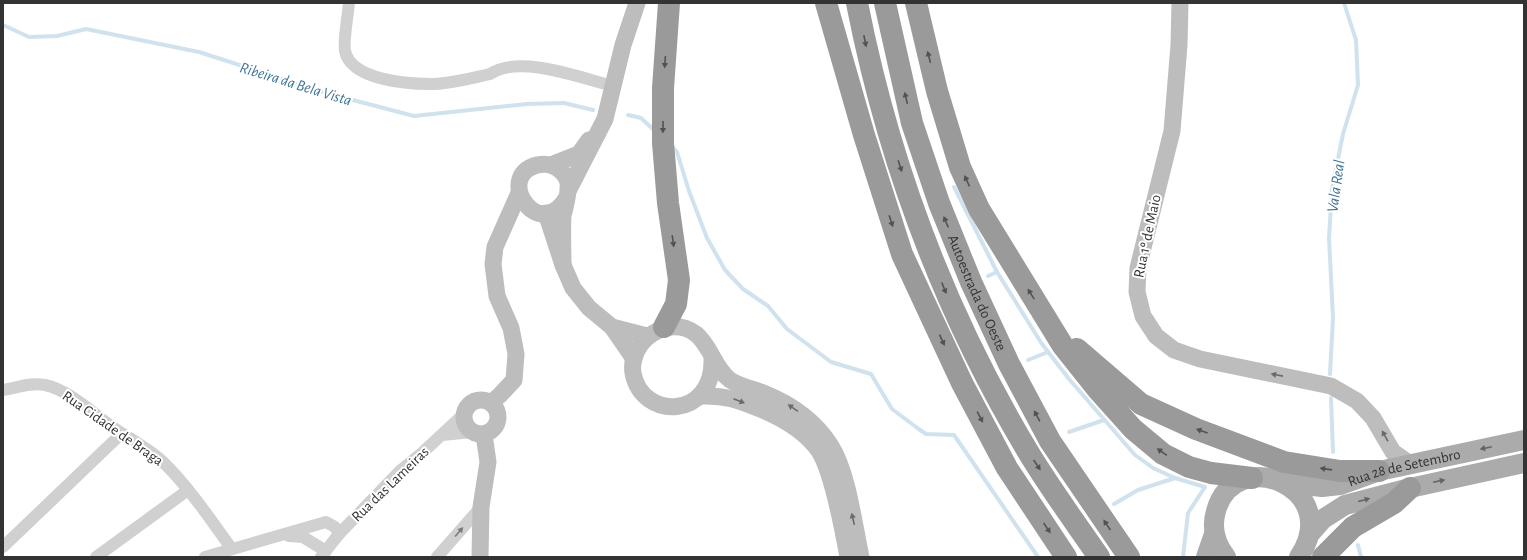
<svg xmlns="http://www.w3.org/2000/svg" width="1527" height="560" font-family="'Alegreya Sans',sans-serif">
	<style>
		.lines { fill: none; stroke-linecap: round; stroke-linejoin: round }
		.stream { stroke: #cfe2ee; stroke-width: 4 }
		.street { stroke: #d0d0d0; stroke-width: 12 }
		.secondary { stroke: #bdbdbd; stroke-width: 17 }
		.primary { stroke: #ababab; stroke-width: 20 }
		.highway { stroke: #9a9a9a; stroke-width: 22 }
		.oneway { fill: #525252 }
		.oneway2 { fill: #6a6a6a }
		.oneway3 { fill: #636363 }
		.oneway4 { fill: #7a7a7a }
		.labels { text-anchor: middle; stroke-width: 4; stroke-linejoin: round; paint-order: stroke }
		.street-label { font-size: 15px; fill: #333; stroke: #fff }
		.water-label { font-size: 16px; font-style: italic; fill: #3f7597; stroke: #fff }
	</style>
	<rect width="100%" height="100%" fill="#fff"/>
	<g class="lines">
		<g class="stream">
			<polyline points="3,25 29,37 57,36 86,29 199,52 326,93 414,116 527,104 564,103 593,110"/>
			<polyline points="628,115 641,118 655,131"/>
			<polyline points="672,147 677,152 689,191 707,238 725,270 743,289 768,306 787,329 831,362 871,374 892,409 916,427 926,434 954,435 1038,557"/>
			<polyline points="954,187 997,272 1042,344 1069,379 1135,455 1153,468 1175,478 1205,487 1188,513 1183,557"/>
			<polyline points="988,276 997,272"/>
			<polyline points="1028,360 1048,352"/>
			<polyline points="1330,374 1333,318 1329,238 1332,189 1343,134 1358,85 1356,40 1344,3"/>
			<polyline points="1331,398 1333,452"/>
			<polyline points="1069,432 1104,420"/>
			<polyline points="1114,504 1138,490 1175,478"/>
			<polyline points="1358,545 1361,557"/>
		</g>
		<g class="street">
			<path d="M 349,3 C 348,15 343,41 345,51 C 351,80 407,84 431,84 C 450,84 471,78 490,74 C 519,54 581,78 613,86"/>
			<path d="M 3,390 C 17,388 30,382 45,385 C 68,390 88,409 107,423 C 124,436 146,446 162,461 C 189,487 210,519 232,549"/>
			<polyline points="442,435 473,432"/>
			<polyline points="289,536 303,537 326,551"/>
			<polyline points="3,547 121,434"/>
			<polyline points="96,557 188,490"/>
			<polyline points="205,557 326,522 335,527 339,534"/>
			<polyline points="321,557 339,534 400,471 422,453 464,414"/>
			<polyline points="437,557 481,507"/>
		</g>
		<g class="secondary">
			<polyline points="1180,3 1179,45 1172,131 1138,268 1137,292 1143,316 1156,336 1174,350 1200,359 1331,386 1357,401 1373,418 1393,452 1410,464"/>
			<polyline points="551,165 579,154 589,140"/>
			<polyline points="569,189 605,119 623,45 637,3"/>
			<polyline points="546,213 563,265 573,288 589,308 612,327 634,359"/>
			<path d="M 563,265 C 563,249 562,232 563,216 C 565,207 568,198 568,189 C 569,183 566,176 562,172 C 555,165 546,163 537,165 C 493,177 540,245 567,197"/>
			<polyline points="612,327 647,336"/>
			<path d="M 712,359 C 714,419 642,421 633,373 C 628,341 669,313 696,334 C 711,346 714,368 730,380 C 739,386 753,389 763,393 C 791,404 815,421 831,446 C 848,473 854,525 861,557"/>
			<path d="M 701,396 C 725,395 738,400 760,409 C 782,418 805,431 819,451 C 833,473 843,530 848,557"/>
			<circle cx="481" cy="417" r="17"/>
			<polyline points="491,403 500,395 514,380 516,354 511,328 497,296 493,264 495,247 519,193"/>
			<polyline points="480,557 481,507 488,462 484,435"/>
		</g>
		<g class="primary">
			<path id="s1" d="M 1285,483 L 1322,487 L 1340,485 L 1379,471 L 1524,440"/>
			<polyline points="1309,535 1323,519 1345,505 1410,488 1524,463"/>
			<polyline points="1206,557 1214,534"/>
			<path d="M 1226,557 C 1215,543 1211,528 1216,511 C 1235,443 1345,488 1299,557"/>
		</g>
		<g class="highway">
			<polyline points="826,3 864,135 902,254 962,383 1007,468 1066,557"/>
			<path d="M 857,3 C 888,160 945,313 1027,450 C 1049,487 1075,522 1099,557"/>
			<path id="s2" d="M 885,3 L 912,123 L 939,203 L 971,282 L 1009,364 L 1050,441 L 1129,557"/>
			<polyline points="916,3 937,91 960,167 979,209 1063,346 1098,390 1133,429 1163,454 1189,467 1211,473 1252,478"/>
			<polyline points="664,327 676,304 679,280 668,203 663,143 663,88 669,3"/>
			<polyline points="1077,349 1141,404 1196,429 1284,462 1340,471 1379,471"/>
			<polyline points="1323,557 1353,527 1394,503 1410,488"/>
		</g>
	</g>
	<defs><path id="oneway-solid" d="M-6-.8H1V-3.2L6.5 0L1 3.2V.8H-6Z"/></defs>
	<g class="oneway">
		<use href="#oneway-solid" transform="translate(865 41) rotate(79)"/>
		<use href="#oneway-solid" transform="translate(929 57) rotate(-104)"/>
		<use href="#oneway-solid" transform="translate(665 62) rotate(94)"/>
		<use href="#oneway-solid" transform="translate(906 98) rotate(-103)"/>
		<use href="#oneway-solid" transform="translate(663 127) rotate(91)"/>
		<use href="#oneway-solid" transform="translate(900 166) rotate(72)"/>
		<use href="#oneway-solid" transform="translate(967 181) rotate(-115)"/>
		<use href="#oneway-solid" transform="translate(891 221) rotate(72)"/>
		<use href="#oneway-solid" transform="translate(946 222) rotate(-113)"/>
		<use href="#oneway-solid" transform="translate(673 241) rotate(82)"/>
		<use href="#oneway-solid" transform="translate(944 288) rotate(68)"/>
		<use href="#oneway-solid" transform="translate(1031 294) rotate(-122)"/>
		<use href="#oneway-solid" transform="translate(942 340) rotate(65)"/>
		<use href="#oneway-solid" transform="translate(1037 416) rotate(-118)"/>
		<use href="#oneway-solid" transform="translate(980 417) rotate(62)"/>
		<use href="#oneway-solid" transform="translate(1202 431) rotate(-160)"/>
		<use href="#oneway-solid" transform="translate(1162 452) rotate(-145)"/>
		<use href="#oneway-solid" transform="translate(1037 465) rotate(56)"/>
		<use href="#oneway-solid" transform="translate(1326 469) rotate(-172)"/>
		<use href="#oneway-solid" transform="translate(1107 525) rotate(-124)"/>
		<use href="#oneway-solid" transform="translate(1047 528) rotate(56)"/>
	</g>
	<g class="oneway2">
		<use href="#oneway-solid" transform="translate(1277 375) rotate(-169)"/>
		<use href="#oneway-solid" transform="translate(739 401) rotate(21)"/>
		<use href="#oneway-solid" transform="translate(793 408) rotate(-146)"/>
		<use href="#oneway-solid" transform="translate(1385 436) rotate(-119)"/>
		<use href="#oneway-solid" transform="translate(853 519) rotate(-103)"/>
	</g>
	<g class="oneway3">
		<use href="#oneway-solid" transform="translate(1486 448) rotate(168)"/>
		<use href="#oneway-solid" transform="translate(1439 481) rotate(-12)"/>
		<use href="#oneway-solid" transform="translate(1364 500) rotate(-15)"/>
	</g>
	<use class="oneway4" href="#oneway-solid" transform="translate(459 532) rotate(-49)"/>
	<g class="labels">
		<g class="street-label">
			<text transform="translate(1147 236) rotate(-78)" y="5">Rua 1º de Maio</text>
			<text dy="5" stroke="none"><textPath href="#s2" startOffset="305">Autoestrada do Oeste</textPath></text>
			<text transform="translate(113 428) rotate(35)" y="5">Rua Cidade de Braga</text>
			<text dy="5" stroke="none"><textPath href="#s1" startOffset="122">Rua 28 de Setembro</textPath></text>
			<text transform="translate(390 484) rotate(-44)" y="5">Rua das Lameiras</text>
		</g>
		<g class="water-label">
			<text transform="translate(296 83) rotate(17)" y="6">Ribeira da Bela Vista</text>
			<text transform="translate(1335 186) rotate(-82)" y="6">Vala Real</text>
		</g>
	</g>
	<rect width="1527" height="560" fill="none" stroke="#333333" stroke-width="8"/>
</svg>
